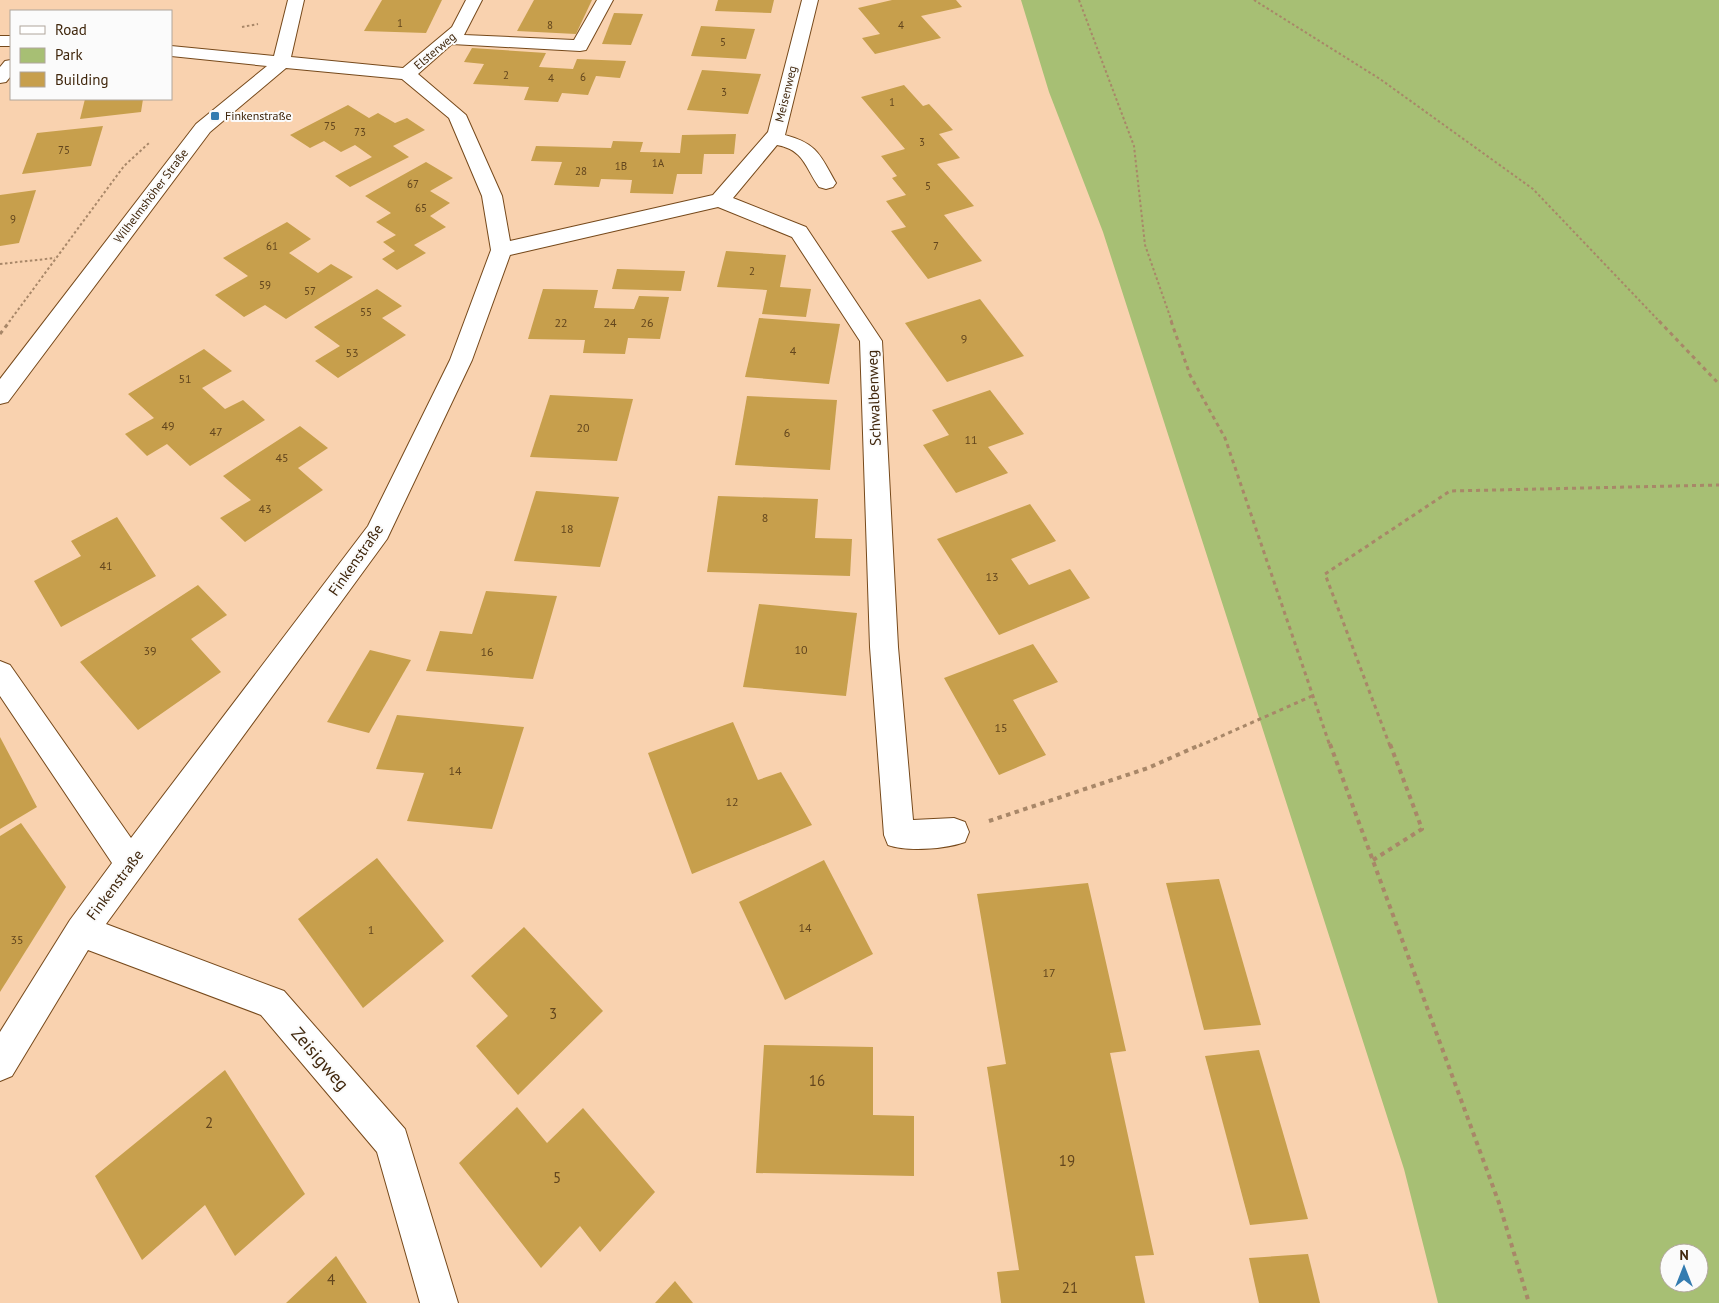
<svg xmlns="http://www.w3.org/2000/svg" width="1719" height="1303" font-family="'PT Sans',sans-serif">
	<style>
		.green { fill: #a7bf74; fill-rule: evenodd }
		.building { fill: #c79f4c }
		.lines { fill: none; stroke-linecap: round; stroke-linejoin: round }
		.minor-casing { stroke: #76491b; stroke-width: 2 }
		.path-far2 { stroke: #a88768; stroke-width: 2; stroke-dasharray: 2.5 2.5; stroke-linecap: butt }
		.path-far1 { stroke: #a88768; stroke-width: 3; stroke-dasharray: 4 4; stroke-linecap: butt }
		.path { stroke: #a88768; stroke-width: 4; stroke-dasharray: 4.5 4.5; stroke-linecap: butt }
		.minor { fill: #fff; fill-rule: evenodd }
		.poi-dot { fill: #347cb0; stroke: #fbfbfb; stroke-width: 2 }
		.labels { text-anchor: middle; stroke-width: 4; stroke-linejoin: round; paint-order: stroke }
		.far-number-label { font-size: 11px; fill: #62451d }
		.far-street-label { font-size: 12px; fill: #40270d; stroke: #fbfbfb }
		.far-poi-label { font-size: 12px; fill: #40270d; stroke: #fbfbfb; text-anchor: start }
		.number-label { font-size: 12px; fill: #62451d }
		.street-label { font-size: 15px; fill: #40270d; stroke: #fbfbfb }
		.near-number-label { font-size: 15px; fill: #62451d }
		.near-street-label { font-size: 18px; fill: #40270d; stroke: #fbfbfb }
	</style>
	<rect width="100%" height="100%" fill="#f9d2af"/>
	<path class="green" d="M 1021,0 L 1719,0 L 1719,1303 L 1438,1303 L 1404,1169 L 1103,232 L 1049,92 ZM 1669,1253 L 1699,1253 L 1699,1283 L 1669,1283 Z"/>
	<g class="building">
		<polygon points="382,0 442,0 426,33 364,31"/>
		<polygon points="534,0 592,0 576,34 517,31"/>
		<polygon points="718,0 774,0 771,13 715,11"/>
		<polygon points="892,0 956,0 962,7 921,16 941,38 875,54 862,38 880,34 858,8"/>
		<polygon points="614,13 643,14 631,45 602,44"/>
		<polygon points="701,26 755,29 746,59 691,56"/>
		<polygon points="472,48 546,53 539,67 573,69 577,59 626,61 620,78 596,76 588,95 562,93 558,102 524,100 529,87 473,84 484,64 464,62"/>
		<polygon points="702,70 761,74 748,114 687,110"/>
		<polygon points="904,85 923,106 929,104 953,130 939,134 960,158 937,164 974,206 944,215 982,261 928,279 891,231 906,227 886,201 906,195 892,178 897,176 881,156 905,149 861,97"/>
		<polygon points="85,99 143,99 141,112 80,119"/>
		<polygon points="348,105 369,118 378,113 395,123 407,118 425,130 393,146 409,157 350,187 335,176 372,157 355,145 341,152 324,141 310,148 290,135"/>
		<polygon points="103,126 91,166 22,174 37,133"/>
		<polygon points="736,134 734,154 704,154 702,174 677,174 673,194 630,193 632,180 601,179 599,187 554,185 562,162 531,161 536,146 611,148 613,141 643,142 640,152 680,153 682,135"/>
		<polygon points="426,162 453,178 430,191 450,203 430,216 446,227 414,245 426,253 397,270 382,259 395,251 383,242 396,235 376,222 391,213 365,196"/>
		<polygon points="36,190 19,243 0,246 0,195"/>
		<polygon points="287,222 311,239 289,253 318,273 331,264 353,277 286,319 265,305 244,317 215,295 248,276 223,258"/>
		<polygon points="726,251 786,255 780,287 811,289 806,317 762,314 767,290 717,287"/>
		<polygon points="617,269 685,271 681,291 612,289"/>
		<polygon points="377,289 402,306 382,318 406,335 338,378 315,361 340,346 314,327"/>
		<polygon points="543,289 598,290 594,308 634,309 639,296 669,297 660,339 628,338 625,354 583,353 585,340 528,339"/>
		<polygon points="980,299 1024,356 947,382 905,323"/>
		<polygon points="759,318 840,324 829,384 745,377"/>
		<polygon points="204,349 232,371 202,388 225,409 243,400 265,420 190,466 167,444 147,456 125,434 154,418 128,394"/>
		<polygon points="990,390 1024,434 988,447 1008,473 956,493 923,445 949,435 932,410"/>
		<polygon points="550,395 633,399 617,461 530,457"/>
		<polygon points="747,396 837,400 830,470 735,465"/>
		<polygon points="300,426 328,448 298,468 323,490 245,542 220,518 251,500 223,476"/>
		<polygon points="536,491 619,497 600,567 514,561"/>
		<polygon points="718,496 818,499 815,538 852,539 850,576 707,572"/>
		<polygon points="1030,504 1056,541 1011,559 1029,585 1070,569 1090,598 999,635 937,539"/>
		<polygon points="117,517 156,576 61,627 34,581 81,556 71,541"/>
		<polygon points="198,585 227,615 191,639 221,672 138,730 80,662"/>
		<polygon points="486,591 557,596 533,679 426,671 440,631 472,634"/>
		<polygon points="759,604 857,613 846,696 743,687"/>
		<polygon points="1033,644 1058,682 1013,700 1046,755 999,775 944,678"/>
		<polygon points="370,650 411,660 369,733 327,722"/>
		<polygon points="397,715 524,727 492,829 407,821 424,773 376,769"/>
		<polygon points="733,722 758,780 781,772 812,825 692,874 648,753"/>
		<polygon points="0,737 37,807 0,829"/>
		<polygon points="21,823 66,887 0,992 0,836"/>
		<polygon points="377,858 444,941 363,1008 298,919"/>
		<polygon points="824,860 873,954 785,1000 739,902"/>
		<polygon points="1219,879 1261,1025 1204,1030 1166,883"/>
		<polygon points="1088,883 1126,1051 1110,1053 1154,1255 1135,1256 1145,1303 1001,1303 997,1272 1019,1270 987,1067 1006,1064 977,894"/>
		<polygon points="524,927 603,1011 518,1095 476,1046 508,1016 471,976"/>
		<polygon points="764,1045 873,1047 873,1115 914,1116 914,1176 756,1173"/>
		<polygon points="1259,1050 1308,1219 1250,1225 1205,1056"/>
		<polygon points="225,1070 305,1194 235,1256 205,1205 142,1260 95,1176"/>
		<polygon points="517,1107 547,1143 583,1108 655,1192 600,1252 580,1226 541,1268 459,1163"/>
		<polygon points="1308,1254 1320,1303 1259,1303 1249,1258"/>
		<polygon points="336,1256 367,1303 286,1303"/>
		<polygon points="675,1281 693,1303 655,1303"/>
	</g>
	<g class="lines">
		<g class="minor-casing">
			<g id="minor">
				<path d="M 288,0 L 304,0 L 291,57 L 403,68 L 452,27 L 466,0 L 482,0 L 464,35 L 574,40 L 597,0 L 613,0 L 586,50 L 580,51 L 452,44 L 418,74 L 466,115 L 502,196 L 510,241 L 713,195 L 768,132 L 802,0 L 818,0 L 785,135 C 818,144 820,155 836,183 L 833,187 L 826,189 L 819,187 C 805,167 804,150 777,145 L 733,198 L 806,227 L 882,341 L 898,647 L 913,820 L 954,818 L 965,822 L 969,832 L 965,842 C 946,849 907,852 888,845 L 884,835 L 870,647 L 860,341 L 792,237 L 718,207 L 510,255 L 472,360 L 387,539 L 106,924 L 284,991 L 405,1129 L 458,1303 L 420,1303 L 377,1152 L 261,1015 L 88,950 L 12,1076 L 0,1081 L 0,1032 L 70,920 L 112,863 L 0,696 L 0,661 L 10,665 L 131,838 L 368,526 L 450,360 L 491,250 L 482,196 L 449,118 L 402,79 L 286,68 L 210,132 L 8,402 L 0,404 L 0,379 L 196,124 L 267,66 L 171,56 L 171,46 L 274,56 Z"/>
				<rect x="0" y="36" width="11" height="10"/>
				<polygon points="11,60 11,76 6,82 0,83 0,67 5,61"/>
			</g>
		</g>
		<g class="path-far2">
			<polyline points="1079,0 1134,146 1145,245 1172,322"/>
			<polyline points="1254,0 1380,79 1533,189 1660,322"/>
			<polyline points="242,27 258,24"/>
			<polyline points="0,264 55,258"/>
			<polyline points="9,322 124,166 149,143"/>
		</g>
		<g class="path-far1">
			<polyline points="1171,321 1190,375 1225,438 1330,746"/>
			<polyline points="1659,321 1719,384"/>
			<polyline points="0,334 10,321"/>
			<polyline points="1199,746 1312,696"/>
			<polyline points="1390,746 1325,574 1450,491 1719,485"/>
		</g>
		<g class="path">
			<polyline points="1330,744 1499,1203 1529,1303"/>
			<polyline points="989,821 1148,768 1202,744"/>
			<polyline points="1373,860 1422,829 1390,744"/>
		</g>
		<use href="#minor" class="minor"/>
	</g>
	<rect class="poi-dot" x="210" y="111" width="10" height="10" rx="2.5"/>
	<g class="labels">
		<g class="far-number-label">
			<text x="400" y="27">1</text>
			<text x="550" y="29">8</text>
			<text x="901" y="29">4</text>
			<text x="723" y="46">5</text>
			<text x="506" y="79">2</text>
			<text x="583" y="81">6</text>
			<text x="551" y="82">4</text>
			<text x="724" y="96">3</text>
			<text x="892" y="106">1</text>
			<text x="330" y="130">75</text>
			<text x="360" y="136">73</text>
			<text x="922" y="146">3</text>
			<text x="64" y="154">75</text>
			<text x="658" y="167">1A</text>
			<text x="621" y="170">1B</text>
			<text x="581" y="175">28</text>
			<text x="413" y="188">67</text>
			<text x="928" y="190">5</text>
			<text x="421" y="212">65</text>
			<text x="13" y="223">9</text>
			<text x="272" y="250">61</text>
			<text x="936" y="250">7</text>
			<text x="752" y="275">2</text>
			<text x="265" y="289">59</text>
			<text x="310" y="295">57</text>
			<text x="366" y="316">55</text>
		</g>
		<g class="far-street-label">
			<text transform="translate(435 51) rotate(-40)" y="4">Elsterweg</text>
			<text transform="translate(786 94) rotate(-76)" y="4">Meisenweg</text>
			<text transform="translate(151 196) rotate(-53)" y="4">Wilhelmshöher Straße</text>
		</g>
		<g class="far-poi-label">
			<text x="225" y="120">Finkenstraße</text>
		</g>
		<g class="number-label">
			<text x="561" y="327">22</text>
			<text x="610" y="327">24</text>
			<text x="647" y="327">26</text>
			<text x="964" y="343">9</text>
			<text x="793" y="355">4</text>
			<text x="352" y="357">53</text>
			<text x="185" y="383">51</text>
			<text x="168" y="430">49</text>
			<text x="583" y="432">20</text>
			<text x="216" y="436">47</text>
			<text x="787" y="437">6</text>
			<text x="971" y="444">11</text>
			<text x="282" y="462">45</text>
			<text x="265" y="513">43</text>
			<text x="765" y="522">8</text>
			<text x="567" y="533">18</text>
			<text x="106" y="570">41</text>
			<text x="992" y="581">13</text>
			<text x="801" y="654">10</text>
			<text x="150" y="655">39</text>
			<text x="487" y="656">16</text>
			<text x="1001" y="732">15</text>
			<text x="455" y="775">14</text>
			<text x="732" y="806">12</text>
			<text x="805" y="932">14</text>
			<text x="371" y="934">1</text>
			<text x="17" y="944">35</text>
			<text x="1049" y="977">17</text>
		</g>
		<g class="street-label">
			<text transform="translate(874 398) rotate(-92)" y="5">Schwalbenweg</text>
			<text transform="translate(356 560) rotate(-55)" y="5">Finkenstraße</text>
			<text transform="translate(115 885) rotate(-53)" y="5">Finkenstraße</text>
		</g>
		<g class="near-number-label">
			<text x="553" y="1019">3</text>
			<text x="817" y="1086">16</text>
			<text x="209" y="1128">2</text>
			<text x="1067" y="1166">19</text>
			<text x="557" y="1183">5</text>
			<text x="331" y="1285">4</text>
			<text x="1070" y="1293">21</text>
		</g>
		<g class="near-street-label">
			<text transform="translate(320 1059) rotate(49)" y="6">Zeisigweg</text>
		</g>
	</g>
	<rect x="10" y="10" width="162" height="90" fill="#fbfbfb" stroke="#b0a69c"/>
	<rect x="20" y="26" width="25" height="8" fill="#ffffff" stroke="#b0a69c"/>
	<text x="55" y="35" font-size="15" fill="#40270d">Road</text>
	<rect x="20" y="48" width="25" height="15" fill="#a7bf74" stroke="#b0a69c"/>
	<text x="55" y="60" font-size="15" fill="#40270d">Park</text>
	<rect x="20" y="72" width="25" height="15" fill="#c79f4c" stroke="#b0a69c"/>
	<text x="55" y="85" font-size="15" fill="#40270d">Building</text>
	<g transform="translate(1684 1268)"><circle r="24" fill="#fbfbfb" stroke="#b0a69c"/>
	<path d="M0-4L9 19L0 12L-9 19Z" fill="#347cb0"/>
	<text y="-8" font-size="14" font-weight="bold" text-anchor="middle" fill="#40270d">N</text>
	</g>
</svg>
